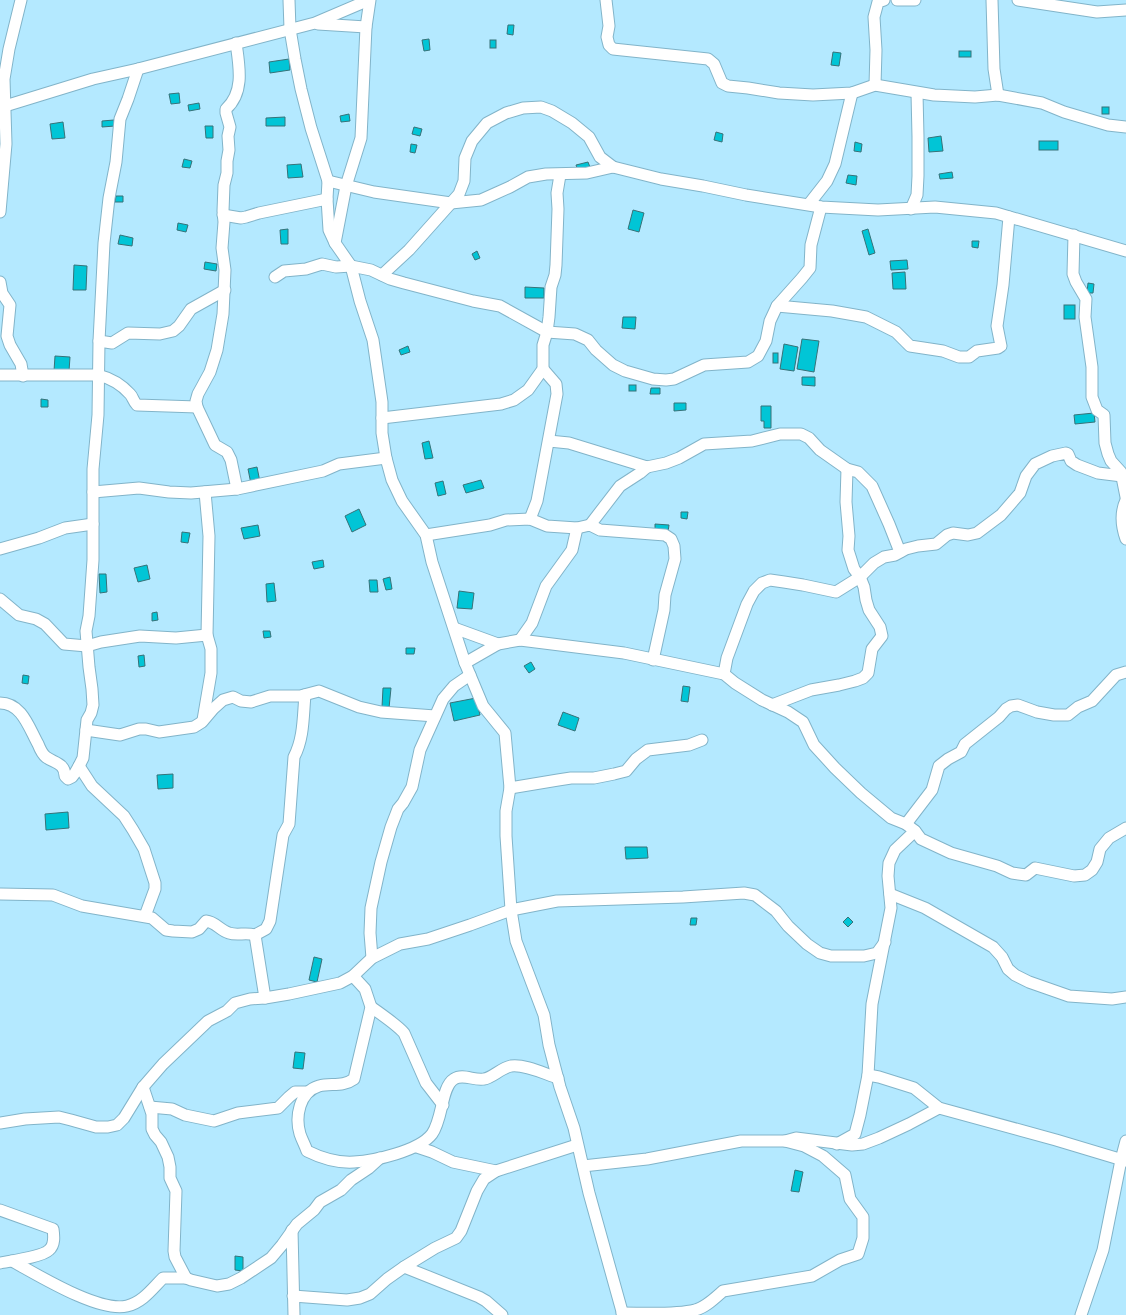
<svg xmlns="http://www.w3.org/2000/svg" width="1126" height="1315" font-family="Raleway,sans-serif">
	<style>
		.building { fill: #01c5d6; stroke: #377278 }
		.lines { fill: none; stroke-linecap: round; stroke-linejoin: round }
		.street-casing { stroke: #82b4c9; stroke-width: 13 }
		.street { stroke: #fff; stroke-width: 11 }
	</style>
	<rect width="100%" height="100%" fill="#b4e9ff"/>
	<g class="building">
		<polygon points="508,25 514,25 513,35 507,34"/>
		<polygon points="429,39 430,50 424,51 422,40"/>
		<rect x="490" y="40" width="6" height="8"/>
		<rect x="959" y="51" width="12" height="6"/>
		<polygon points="833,52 841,53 839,66 831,65"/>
		<polygon points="289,59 290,70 270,73 269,62"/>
		<polygon points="179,93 180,103 171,104 169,94"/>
		<polygon points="199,103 200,109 189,111 188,105"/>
		<rect x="1102" y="107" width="7" height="7"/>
		<polygon points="349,114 350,121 341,122 340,116"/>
		<polygon points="285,117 285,126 266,126 266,118"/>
		<polygon points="114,120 115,126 102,127 102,121"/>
		<polygon points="63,122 65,138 52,139 50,124"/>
		<polygon points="205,126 213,126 213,138 206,138"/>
		<polygon points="414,127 422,129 420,136 412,134"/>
		<polygon points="716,132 723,134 722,142 714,140"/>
		<polygon points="941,136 943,151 929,152 928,138"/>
		<rect x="1039" y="141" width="19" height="9"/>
		<polygon points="855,142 862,144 861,152 854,151"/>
		<polygon points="411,144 417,145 415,153 410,152"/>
		<polygon points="184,159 192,161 190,168 182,167"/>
		<polygon points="588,162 590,167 578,171 576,165"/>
		<polygon points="301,164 303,177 288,178 287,165"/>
		<polygon points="952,172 953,178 940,179 939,174"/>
		<polygon points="848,175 857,176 856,185 846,183"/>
		<polygon points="116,196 123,196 123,202 115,202"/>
		<polygon points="633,210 644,213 639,232 628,229"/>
		<polygon points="178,223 188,225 186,232 177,230"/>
		<polygon points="288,229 288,244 281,244 280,230"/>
		<polygon points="868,229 875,253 869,255 862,231"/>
		<polygon points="120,235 133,238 132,246 118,244"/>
		<polygon points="972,241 979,241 978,248 972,247"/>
		<polygon points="477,251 480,258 475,260 472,254"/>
		<polygon points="907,260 908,269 891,270 890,261"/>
		<polygon points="205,262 217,264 216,271 204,269"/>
		<polygon points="74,265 87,266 86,290 73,290"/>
		<polygon points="905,272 906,289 893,289 892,273"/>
		<polygon points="1088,283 1094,284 1093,293 1087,293"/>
		<polygon points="525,287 544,288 544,298 525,298"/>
		<rect x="1064" y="305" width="11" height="14"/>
		<polygon points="623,317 636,317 635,329 622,328"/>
		<polygon points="802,339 819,341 814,372 797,369"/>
		<polygon points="784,344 798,347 794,371 780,369"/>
		<polygon points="408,346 410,352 401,355 399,350"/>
		<rect x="773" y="353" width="5" height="10"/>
		<polygon points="55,356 70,357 69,371 54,371"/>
		<polygon points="802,377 815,377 815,386 802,385"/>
		<rect x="629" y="385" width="7" height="6"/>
		<polygon points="651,388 660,388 660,394 650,394"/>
		<polygon points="41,399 48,400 48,407 41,407"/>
		<polygon points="674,403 686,403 686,410 674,411"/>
		<polygon points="761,406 771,406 771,428 764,428 764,421 761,421"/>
		<polygon points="1094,413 1095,422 1075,424 1074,415"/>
		<polygon points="429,441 433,458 425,459 422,443"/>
		<polygon points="257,467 260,482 251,484 248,469"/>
		<polygon points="481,480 484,488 466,493 463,485"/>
		<polygon points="443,481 446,494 438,496 435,483"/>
		<polygon points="359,509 366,525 352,532 345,516"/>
		<polygon points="681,512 688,512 687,519 681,518"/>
		<polygon points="655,524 669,525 668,532 655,531"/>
		<polygon points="258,525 260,536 244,539 241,528"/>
		<polygon points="182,532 190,533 188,543 181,542"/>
		<polygon points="323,560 324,567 314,569 312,562"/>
		<polygon points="147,565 150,579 138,582 134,568"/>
		<polygon points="99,574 106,574 107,592 100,593"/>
		<polygon points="390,577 392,589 386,590 383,579"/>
		<polygon points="369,580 377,580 378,592 370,592"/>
		<polygon points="274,583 276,601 267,602 266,584"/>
		<polygon points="459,591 474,593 472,609 457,608"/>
		<polygon points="157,612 158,620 152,621 152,613"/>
		<polygon points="263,631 270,631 271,637 264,638"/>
		<polygon points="406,648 415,648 414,654 406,654"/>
		<polygon points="144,655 145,666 139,667 138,656"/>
		<polygon points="531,662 535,669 529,673 524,666"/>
		<polygon points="23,675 29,676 28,684 22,683"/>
		<polygon points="683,686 690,687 688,702 681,701"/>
		<polygon points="383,688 391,688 389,708 382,707"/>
		<polygon points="476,698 480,715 454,721 450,703"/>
		<polygon points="563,712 579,718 575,731 558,725"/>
		<polygon points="173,774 173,788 158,789 157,775"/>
		<polygon points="68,812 69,828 46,830 45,814"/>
		<polygon points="625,847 647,847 648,858 626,859"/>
		<polygon points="848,917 853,922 848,927 843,922"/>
		<polygon points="691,918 697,918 696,925 690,925"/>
		<polygon points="314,957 322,959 317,982 309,980"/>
		<polygon points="295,1052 305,1053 303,1069 293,1068"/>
		<polygon points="795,1170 803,1172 799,1192 791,1191"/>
		<polygon points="235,1256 243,1257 243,1271 235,1270"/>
	</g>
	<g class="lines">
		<g class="street-casing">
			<g id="street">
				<polyline points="289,0 290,29 295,59 301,89 311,128 328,181 327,199 329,230 335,243 351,266 360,301 373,340 382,402 382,433 386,458 392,480 402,501 426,535 432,562 465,663 483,706 505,733 510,788 506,811 506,836 511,910 516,941 544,1015 549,1045 560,1087 574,1128 589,1193 623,1315"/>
				<polyline points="606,0 609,26 607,37 609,45 613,49 708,59 714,64 722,83 728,86 748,88 779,93 813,95 852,93 875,85 934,95 975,97 998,95 1042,103 1064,112 1108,125 1126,127"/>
				<polyline points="897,0 915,0"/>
				<polyline points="992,0 994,69 998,95"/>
				<polyline points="1018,0 1097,12 1126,10"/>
				<polyline points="318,24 366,27"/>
				<path d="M 236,43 C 239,65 245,92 226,109 L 226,113 L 230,127 L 228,136 L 229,150 L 227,161 L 227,173 L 224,185 L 223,211 L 224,222 L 222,248 L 225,270 L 223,314 L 217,350 L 210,372 L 198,394 L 196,401 L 197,407 L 215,445 L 227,452 L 231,460 L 237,489"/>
				<polyline points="875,85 876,50 874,17 878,2 884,0"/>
				<polyline points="0,107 5,106 93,79 138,69 315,23 369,0"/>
				<polyline points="328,181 374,192 451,203 481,200 510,187 528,177 546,174 587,173 613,167 661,179 703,186 746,195 821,207 878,210 935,207 996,213 1126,251"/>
				<polyline points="809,204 827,181 835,164 852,93"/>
				<polyline points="911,209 917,195 918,176 918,137 917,93"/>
				<polyline points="0,212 6,144 4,79 9,49 21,0"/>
				<polyline points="223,215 241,218 246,217 259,213 327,199"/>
				<polyline points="1074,235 1073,274 1076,282 1086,299 1085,317 1092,367 1092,397 1097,410 1104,415 1105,443 1108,454 1111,461 1121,472 1126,497"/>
				<polyline points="335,243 346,186 361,138 366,27 370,0"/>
				<polyline points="382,275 409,250 459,194 464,181 465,158 472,141 487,123 506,113 523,108 541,107 552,111 572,123 589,137 600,157 613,167"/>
				<polyline points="275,277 284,271 306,269 322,264 336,267 351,266 371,270 390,279 404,283 473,301 500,306 547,332 575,334 588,340 596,350 613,365 625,371 653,379 666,380 674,379 704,365 748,362 758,356 766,341 770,321 777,306 802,278 810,268 811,245 821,207"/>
				<polyline points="0,282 2,293 10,305 7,336 10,345 21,364 23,376"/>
				<polyline points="777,306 832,311 866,317 896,332 910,346 943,351 959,357 969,357 977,351 998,348 1001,346 997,326 1003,285 1009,217"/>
				<polyline points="99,341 112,343 128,333 160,334 173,331 179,326 191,309 225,290"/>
				<path d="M 0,375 L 98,375 C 110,378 121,384 130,394 C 133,397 133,401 137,405 L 197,407"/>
				<polyline points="382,418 501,404 514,400 528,390 543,369 543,345 547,332 549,317 551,287 555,275 556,265 558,209 557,193 560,175"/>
				<polyline points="549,441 569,443 647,467 666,463 679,458 704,444 752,441 780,434 801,434 809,438 820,450 847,469 858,472 872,486 889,524 900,552"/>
				<polyline points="93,492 139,488 169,492 191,493 237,489 323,471 339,464 386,458"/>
				<path d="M 1126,500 C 1120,513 1121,525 1126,539"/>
				<polyline points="530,519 537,501 557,394 556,384 543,369"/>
				<polyline points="590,525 620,486 640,473 647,467"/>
				<polyline points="426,535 490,525 506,520 530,519 547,526 577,528 590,525 600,530 665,535 671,539 674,546 675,559 665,595 664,610 653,660"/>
				<polyline points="0,549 39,538 65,528 93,524"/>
				<polyline points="0,599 19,615 36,619 45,624 64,644 87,646 101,642 140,636 176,638 207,635"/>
				<polyline points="454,628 498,644"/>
				<polyline points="520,640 532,623 546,586 572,550 577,528"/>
				<polyline points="465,663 498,644 520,640 624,653 724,674 735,683 762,700 788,712 803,722 814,745 835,768 861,793 891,818 906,824 915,831 921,839 951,853 997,866 1012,873 1026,875 1035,868 1074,876 1085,875 1092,870 1097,862 1100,849 1109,838 1126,828"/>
				<polyline points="724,674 727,658 747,604 754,591 762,583 770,580 784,582 803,585 836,592 860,577 874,563 884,557 895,555 906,549 918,546 936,544 947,535 953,533 968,535 977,533 1001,515 1020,493 1026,476 1035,464 1052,456 1066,453 1068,454 1071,461 1077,465 1098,473 1122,476"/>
				<path d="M 0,703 C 22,703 29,728 38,744 C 40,749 42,754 46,757 C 54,763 65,763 65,776 L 68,779 L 72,777 L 75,773 L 79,766 L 83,758 L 87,720 L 91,713 L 93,705 L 92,689 L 89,667 L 86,631 L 89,616 L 93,560 L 93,469 L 98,415 L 99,341 L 104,243 L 109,198 L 116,162 L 120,119 L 128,99 L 138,69"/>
				<polyline points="772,705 811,690 839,685 855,681 863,678 868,673 872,649 882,636 880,627 869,610 866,600 864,587 860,577 854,569 848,550 849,536 846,502 847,469"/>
				<polyline points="203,720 211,673 211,649 207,635 209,536 205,492"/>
				<polyline points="86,730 120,735 139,729 146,729 159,732 194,727 202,722 213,709 223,700 233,697 241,701 251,702 270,696 300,696 319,691 359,707 381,712 435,716"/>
				<polyline points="79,766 92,786 124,816 133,830 144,849 155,883 155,889 145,916"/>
				<polyline points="510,788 558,780 571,778 594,778 614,774 626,771 636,759 648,750 689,745 702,740"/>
				<polyline points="906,824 932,790 939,766 948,759 961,752 965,744 999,717 1006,709 1011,706 1018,705 1037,712 1054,715 1068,715 1078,707 1092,701 1116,675 1126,672"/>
				<path d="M 0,894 L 53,895 L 82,906 L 152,918 L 166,930 L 173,931 L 192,932 L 199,929 L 206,921 C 216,922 219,930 229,933 C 237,936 246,932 255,935 L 266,929 L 270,921 L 283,835 L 289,824 L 294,757 C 304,738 303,716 305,695"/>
				<polyline points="890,894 925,908 993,947 1002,957 1008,969 1015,975 1029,982 1069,996 1112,999 1126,997"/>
				<polyline points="255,935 265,998"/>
				<polyline points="372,958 370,933 371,908 381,862 391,827 398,809 403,803 412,787 420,750 443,699 454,686 470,675"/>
				<path d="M 353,976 L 365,989 L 371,1007 L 354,1079 C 343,1087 331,1083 319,1086 C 299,1092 295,1117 300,1134 C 302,1140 305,1145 307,1151 C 321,1158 338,1163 354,1162 C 374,1161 419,1151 432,1134 C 443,1119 441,1087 454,1079 C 463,1073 474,1081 484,1079 C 492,1078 501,1068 511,1066 C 525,1064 545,1074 558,1078"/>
				<path d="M 371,1007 C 381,1014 397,1025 404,1033 L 426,1083 L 443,1105"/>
				<polyline points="868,1075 879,1077 914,1088 939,1108 1056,1140 1126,1161"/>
				<polyline points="143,1087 152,1114 152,1129 155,1135 161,1142 168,1157 170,1167 170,1178 176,1191 174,1251 175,1257 186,1278"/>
				<polyline points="150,1107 172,1109 185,1115 214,1121 238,1113 278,1108 289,1097 295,1092 308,1092"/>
				<polyline points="0,1123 25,1119 59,1117 71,1120 96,1127 108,1127 117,1125 124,1118 143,1087 163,1064 208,1021 227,1011 235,1003 250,999 265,998 289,994 340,983 353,976 372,958 400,944 428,939 470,925 511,910 557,901 683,897 744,893 755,895 776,911 788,926 807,944 820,953 831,956 864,956 877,953 885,942"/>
				<polyline points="837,1144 855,1134 860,1115 868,1075 872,1004 891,908 888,876 889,863 895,850 915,831"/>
				<polyline points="417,1147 432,1152 453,1162 496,1171"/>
				<polyline points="583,1166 647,1159 741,1141 785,1141 796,1138 852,1145 863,1144 879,1138 909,1124 939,1108"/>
				<path d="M 0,1210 L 53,1229 C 54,1236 55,1245 49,1250 C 42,1257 10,1261 0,1263"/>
				<polyline points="292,1230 294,1315"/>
				<path d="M 12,1261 C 38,1275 99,1313 127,1306 C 143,1302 152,1289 163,1278 L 186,1278 L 191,1280 L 217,1286 L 229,1284 L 241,1278 L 271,1258 L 282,1245 L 297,1224 L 314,1210 L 320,1202 L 341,1190 L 351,1180 L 369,1168 L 380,1158"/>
				<polyline points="404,1267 479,1297 486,1301 502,1315"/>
				<polyline points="293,1296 347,1300 360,1298 370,1294 387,1279 404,1267 435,1248 456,1238 461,1231 477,1191 484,1179 496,1171 577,1145"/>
				<path d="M 622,1313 C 643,1313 676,1315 695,1310 C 705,1308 715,1298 723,1291 L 812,1276 L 840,1260 L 858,1254 L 863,1238 L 863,1217 L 850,1199 L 845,1175 L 823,1156 L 804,1146 L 785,1141"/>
				<polyline points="1081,1315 1103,1250 1121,1160 1126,1141"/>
			</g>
		</g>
		<use href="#street" class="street"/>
	</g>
</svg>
